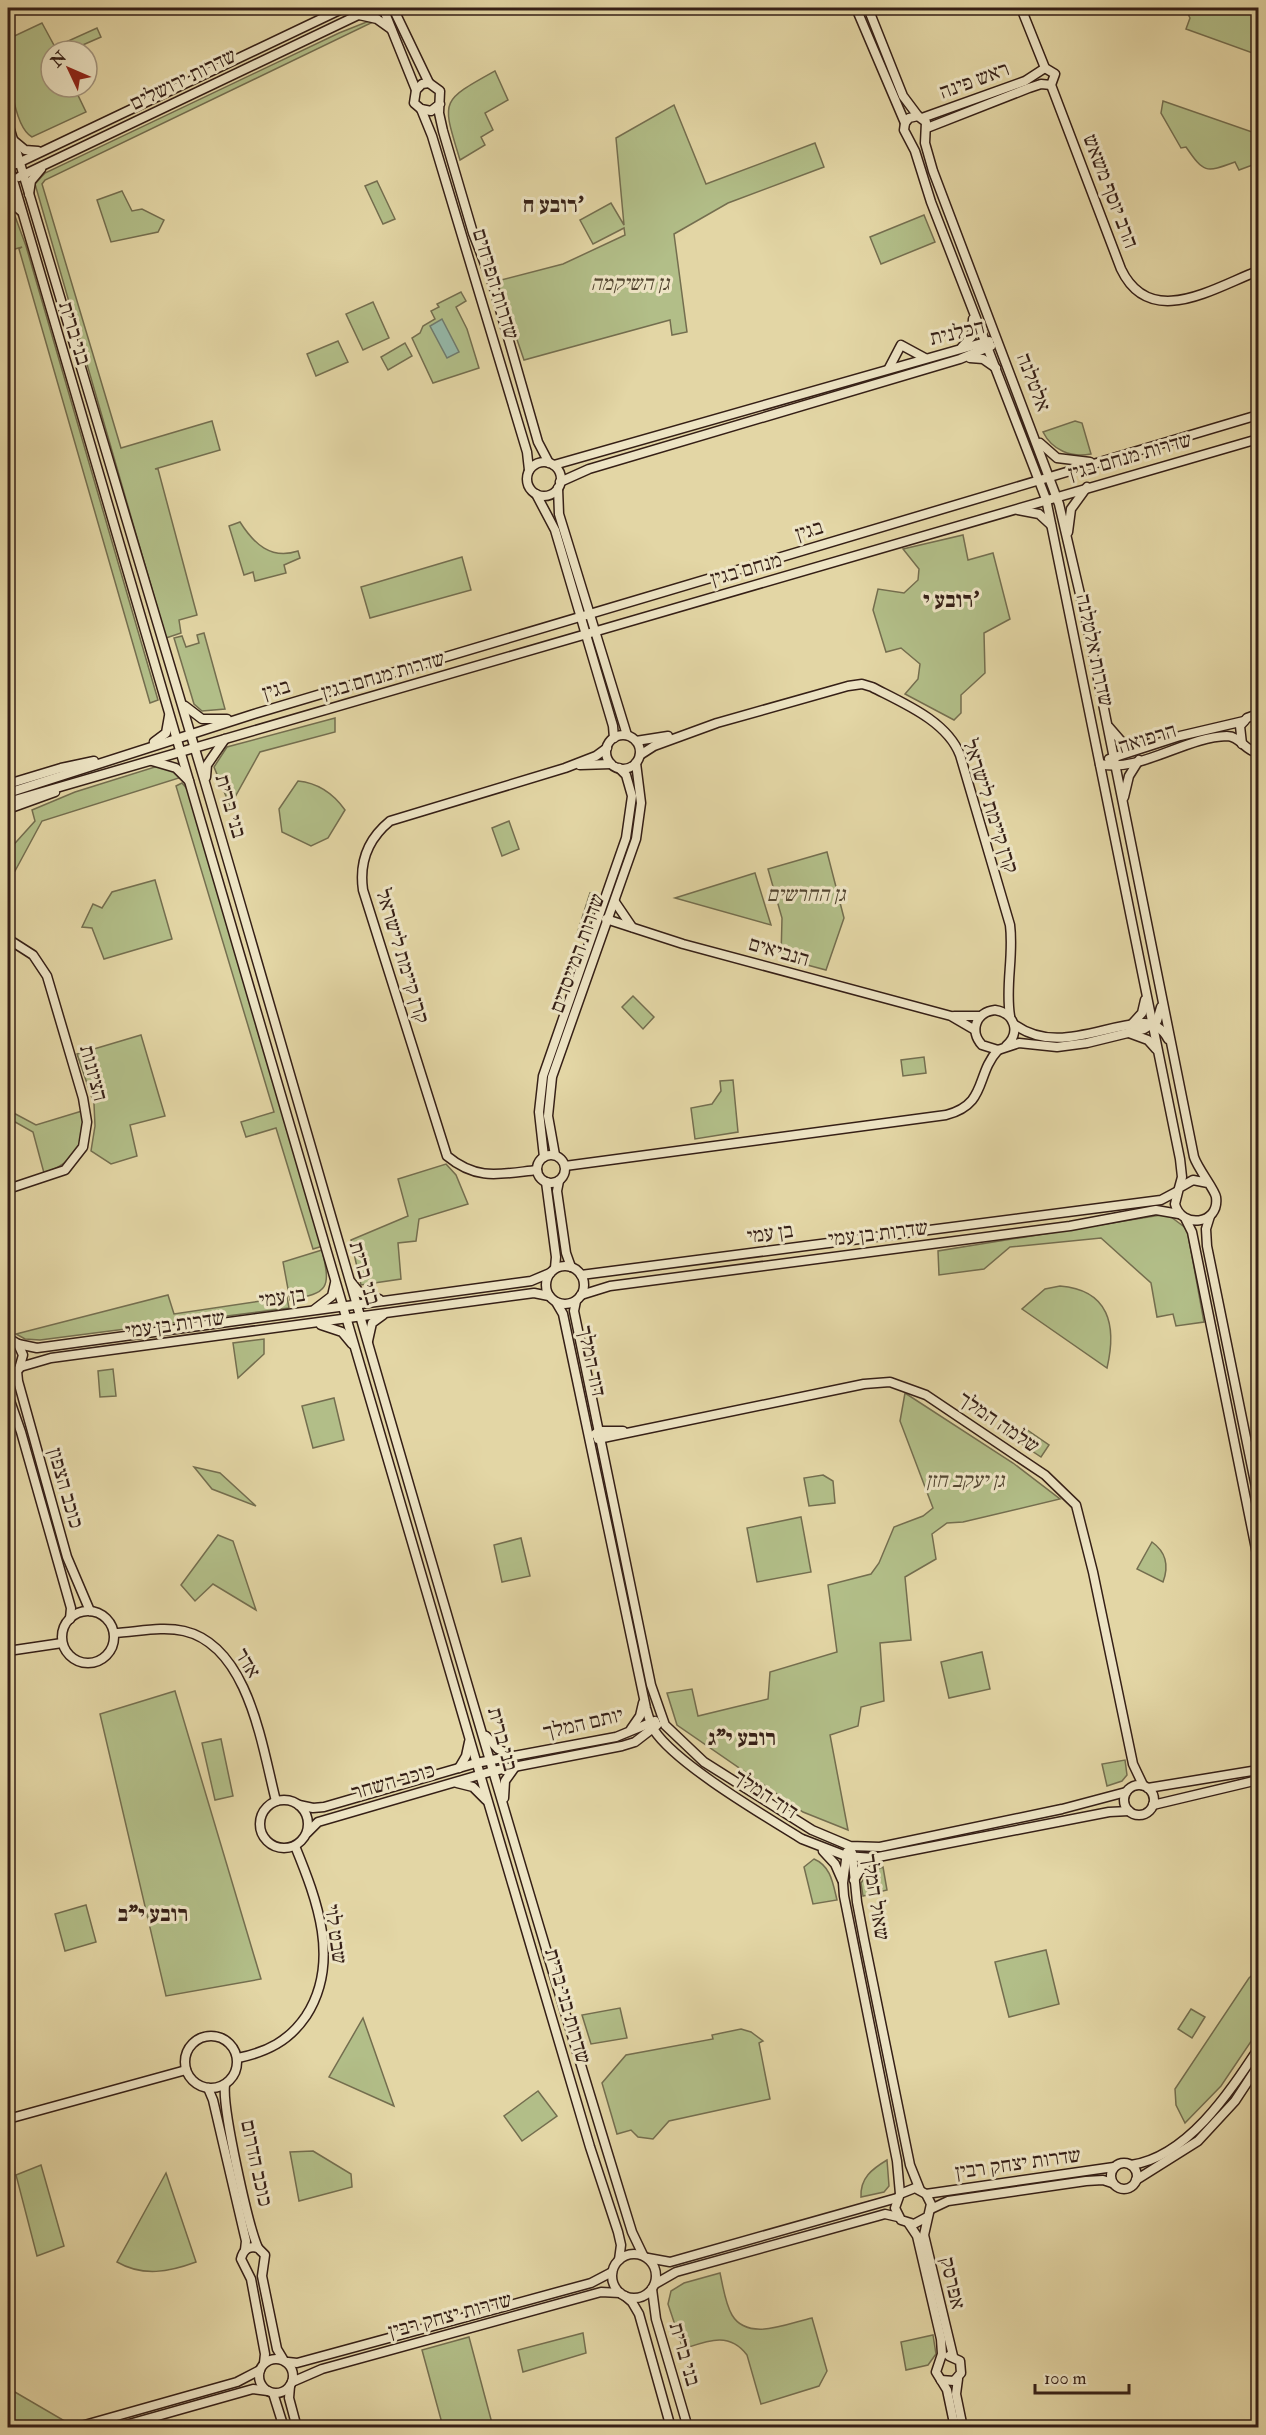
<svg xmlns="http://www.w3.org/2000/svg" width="1266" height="2435" font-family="'IM FELL Double Pica','Frank Ruhl Libre',serif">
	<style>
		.green { fill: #b2be88; stroke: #746e4f; stroke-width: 1.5 }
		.water { fill: #95b9aa; stroke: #6f7b6f; stroke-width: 1.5 }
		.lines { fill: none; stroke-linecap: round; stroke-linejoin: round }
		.secondary-casing { stroke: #351f16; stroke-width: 11 }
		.secondary { stroke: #ede4c4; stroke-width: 8 }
		.labels { text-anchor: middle; stroke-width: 6; stroke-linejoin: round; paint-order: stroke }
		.street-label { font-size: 21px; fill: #351f16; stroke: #ede4c4 }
		.park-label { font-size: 21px; font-style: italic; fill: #544732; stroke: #ede4c4 }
		.neighbourhood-label { font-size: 22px; font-weight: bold; fill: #351f16; stroke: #ede4c4 }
	</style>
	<rect width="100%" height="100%" fill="#e3d6a5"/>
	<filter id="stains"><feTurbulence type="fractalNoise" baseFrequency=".00333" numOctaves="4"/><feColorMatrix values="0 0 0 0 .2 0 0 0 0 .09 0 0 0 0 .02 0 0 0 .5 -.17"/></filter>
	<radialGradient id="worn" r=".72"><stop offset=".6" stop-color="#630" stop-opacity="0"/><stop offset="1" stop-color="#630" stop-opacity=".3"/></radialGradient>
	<g class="green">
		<polygon points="1185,8 1258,8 1258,55 1186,29 1190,18"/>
		<polygon points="369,21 373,22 45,180 42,184 121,448 212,421 220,450 155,469 158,469 197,615 179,620 181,633 166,638 35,184 45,173 339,33"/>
		<path d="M 42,23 L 55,47 L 97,28 L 101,37 L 69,51 L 51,51 L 51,87 L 74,87 L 86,112 L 32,137 C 12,126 7,61 8,39 Z"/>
		<path d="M 495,71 L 508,100 L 485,113 L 493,130 L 481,137 L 485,145 L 460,160 C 442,100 439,102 495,71 Z"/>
		<path d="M 1163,101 L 1258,134 L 1258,163 L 1239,170 L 1235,162 C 1205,173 1204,173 1186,147 L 1181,148 L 1161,113 Z"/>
		<polygon points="674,105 706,184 815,143 824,167 728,203 674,234 687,332 672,335 670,320 524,360 497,281 563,264 625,235 624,228 593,244 580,220 611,203 624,225 616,138"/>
		<polygon points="377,181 395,219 383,224 365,186"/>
		<polygon points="122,191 132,211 142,209 164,220 158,232 111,242 97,200"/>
		<polygon points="8,202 12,208 26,246 158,700 150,703 19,249 22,247 8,251"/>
		<polygon points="924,215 935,242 881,264 870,237"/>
		<polygon points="461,292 466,301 456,307 467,329 479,368 433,383 412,338 420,333 423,326 435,319 431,311 439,307 437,304"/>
		<polygon points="373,302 389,338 363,350 346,314"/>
		<polygon points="338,341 348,362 316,376 307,354"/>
		<polygon points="405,343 412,356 388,370 381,357"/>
		<path d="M 1075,421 L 1082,423 L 1091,454 C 1071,458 1052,450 1043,432 Z"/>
		<path d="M 240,522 C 254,544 271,560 298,551 L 300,558 L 284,565 L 286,573 L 255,581 L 253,572 L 244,575 L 229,526 Z"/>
		<polygon points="963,535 968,560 993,553 1010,619 984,633 985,673 961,695 961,713 954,720 905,694 918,679 920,664 901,648 886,652 873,610 878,589 904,593 918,580 919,569 903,549"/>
		<polygon points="462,557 471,590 370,618 361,587"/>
		<polygon points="204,633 225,709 202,711 194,704 174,638 182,636 186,647 199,643 197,635"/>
		<polygon points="335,718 335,732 260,752 230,806 214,767 227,747"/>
		<polygon points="158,766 174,770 182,777 42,821 8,884 8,851 35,821 32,810 75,792"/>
		<path d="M 298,781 C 318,783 333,793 345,810 L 328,838 L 311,846 L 282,832 L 279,809 Z"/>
		<polygon points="182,783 188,790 323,1246 313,1249 276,1128 246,1137 241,1122 274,1112 176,786"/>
		<polygon points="509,821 519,849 502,856 492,828"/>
		<polygon points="827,852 844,918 826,970 781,958 782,918 768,869"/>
		<polygon points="755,873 771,925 675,898"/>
		<polygon points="155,880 172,939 104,959 92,928 82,927 93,904 102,908 112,892"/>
		<polygon points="590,893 599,896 583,940 576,937"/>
		<polygon points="633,996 654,1017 643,1029 622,1007"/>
		<polygon points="141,1035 165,1116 130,1125 137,1156 111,1164 91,1151 95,1126 94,1104 77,1054"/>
		<polygon points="924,1057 926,1073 903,1076 901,1060"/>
		<polygon points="733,1080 738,1132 695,1139 691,1108 712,1104 721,1091 720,1081"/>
		<path d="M 8,1110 L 36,1125 L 82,1111 C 91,1142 72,1164 44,1173 L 33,1132 L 8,1118 Z"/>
		<polygon points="446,1164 456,1175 468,1204 419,1219 416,1241 398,1243 401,1279 361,1285 351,1240 408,1216 398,1179"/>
		<polygon points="1167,1214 1187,1229 1204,1322 1176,1326 1173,1314 1157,1317 1151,1283 1101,1238 1010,1247 984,1269 939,1275 938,1251"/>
		<path d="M 322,1250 C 331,1288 329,1293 290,1300 L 283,1262 Z"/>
		<path d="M 1060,1286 C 1109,1290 1117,1325 1107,1368 L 1022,1309 L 1045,1289 Z"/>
		<polygon points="168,1295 174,1314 287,1297 289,1308 40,1340 25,1339 16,1334"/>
		<polygon points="264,1339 264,1354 238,1378 233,1343"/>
		<polygon points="113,1369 116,1396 100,1397 98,1371"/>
		<polygon points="905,1393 1013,1463 1060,1499 963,1522 947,1523 932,1534 936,1559 905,1577 911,1640 880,1643 884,1701 861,1707 858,1726 830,1735 848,1830 803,1812 677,1725 667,1693 692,1689 698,1716 768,1699 770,1672 837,1652 828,1585 871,1574 879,1563 894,1527 923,1516 933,1508 900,1421"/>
		<polygon points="334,1398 344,1440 313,1448 302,1406"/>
		<polygon points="1023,1427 1049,1445 1041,1457 1014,1439"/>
		<polygon points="194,1467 220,1473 256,1506 212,1489"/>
		<polygon points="823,1475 833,1481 835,1503 809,1506 804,1478"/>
		<polygon points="801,1517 811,1572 757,1582 747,1528"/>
		<polygon points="218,1535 233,1541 256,1610 213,1584 195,1601 181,1585"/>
		<polygon points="521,1538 530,1576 502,1582 494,1545"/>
		<path d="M 1152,1542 C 1166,1552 1169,1566 1163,1582 L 1137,1569 Z"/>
		<polygon points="982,1652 990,1689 949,1698 941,1662"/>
		<polygon points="175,1691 261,1979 166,1996 100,1714"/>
		<polygon points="221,1739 233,1796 215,1800 202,1743"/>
		<polygon points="1125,1760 1127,1775 1122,1781 1107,1786 1102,1764"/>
		<path d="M 814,1859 C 831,1866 833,1884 837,1900 L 813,1904 L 804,1867 Z"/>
		<polygon points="883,1867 887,1890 863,1896 861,1883 868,1873"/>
		<polygon points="86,1905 96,1942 65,1951 55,1914"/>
		<polygon points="1046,1950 1059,2004 1009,2017 995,1962"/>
		<polygon points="1258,1970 1258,2031 1221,2086 1185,2123 1176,2105 1175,2089 1249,1978"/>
		<polygon points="620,2008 627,2038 591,2044 582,2015"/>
		<polygon points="1191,2009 1205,2017 1192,2038 1178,2029"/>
		<polygon points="363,2018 394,2106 329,2077"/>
		<polygon points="741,2029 751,2032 763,2041 759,2043 770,2099 669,2121 653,2139 638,2137 631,2130 617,2134 602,2083 626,2055 713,2039 712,2035"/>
		<polygon points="538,2091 557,2116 522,2141 504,2116"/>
		<polygon points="313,2151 351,2174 352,2187 299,2201 290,2152"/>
		<path d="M 887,2160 L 889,2186 L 884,2192 L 861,2197 C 860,2178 872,2169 887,2160 Z"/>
		<polygon points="41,2165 64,2246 37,2256 16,2175"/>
		<path d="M 166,2173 L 196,2262 C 169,2272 143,2277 117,2262 Z"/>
		<path d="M 720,2273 C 723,2286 725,2303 732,2315 C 748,2342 789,2323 812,2318 L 827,2371 L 819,2386 L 761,2404 L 747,2355 C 729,2331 707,2341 683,2349 L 668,2304 L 671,2291 L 684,2283 Z"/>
		<polygon points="583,2333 586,2353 523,2372 518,2350"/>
		<polygon points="933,2335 936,2354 928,2365 906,2370 901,2342"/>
		<polygon points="469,2337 493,2427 443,2427 422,2350"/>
		<polygon points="8,2388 63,2420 35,2428 15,2421 8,2402"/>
	</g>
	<polygon class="water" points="442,319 459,352 447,358 430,326"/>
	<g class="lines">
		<g class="secondary-casing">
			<g id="secondary">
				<polyline points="383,8 416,90"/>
				<polyline points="393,8 429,83"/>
				<polyline points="856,8 905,123"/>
				<polyline points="868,8 903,96 918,116"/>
				<polyline points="1021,8 1045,68 1055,74 1051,85"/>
				<polyline points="359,15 377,19 391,29"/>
				<path d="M 1051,85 L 1121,269 C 1150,330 1213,288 1258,271"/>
				<polyline points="440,104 431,111 421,109 414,103 416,90 422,84 429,83 440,91 439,113 443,131 473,233 493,285 538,442 549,463"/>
				<polyline points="421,109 432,136 527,452 529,470"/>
				<polyline points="922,118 1025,81 1045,68"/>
				<path d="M 8,123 C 72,342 140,560 204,779 C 346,1264 483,1749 632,2232 L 643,2255"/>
				<polyline points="927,128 1029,88 1041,84 1051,85"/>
				<polyline points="13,140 25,150 38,151"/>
				<polyline points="8,163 479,1771 590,2147 618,2232 621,2245 619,2260"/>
				<polyline points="16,164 344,8"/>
				<polyline points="19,177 373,8"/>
				<polyline points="29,194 31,181 41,169"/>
				<polyline points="8,200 21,211"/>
				<polyline points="962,347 972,336 973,319"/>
				<polyline points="970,358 983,359 996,368"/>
				<polyline points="889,368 901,345 925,358"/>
				<polyline points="1040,443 1057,458 1090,462"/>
				<circle cx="544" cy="479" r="17"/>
				<polyline points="554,465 989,341"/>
				<polyline points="560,482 589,469 960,359 991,346"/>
				<polyline points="558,488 559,514 627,735"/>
				<polyline points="536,494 555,530 613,726 614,738"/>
				<polyline points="1018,510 1039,514 1051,525"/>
				<polyline points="1068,532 1071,509 1087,487"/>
				<polyline points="185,706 202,719 227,719"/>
				<polyline points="1109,727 1122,742 1139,747"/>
				<circle cx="623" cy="752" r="17"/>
				<polyline points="636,741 668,736"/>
				<polyline points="154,742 166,733 169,716"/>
				<polyline points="1242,744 1240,726 1247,718 1258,714"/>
				<path d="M 640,755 L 654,746 L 717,723 L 848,686 L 862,684 L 872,687 C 903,703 947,721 960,755 L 1010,925 C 1014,956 1005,986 1010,1016"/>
				<polyline points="1109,759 1180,736 1244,721"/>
				<polyline points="152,761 176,768 189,781"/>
				<path d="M 1100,764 C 1140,773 1185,737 1227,736 C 1240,736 1245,751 1258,753"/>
				<polyline points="580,765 611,764"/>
				<polyline points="206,777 207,765 225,739"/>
				<polyline points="8,784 61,768 94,761"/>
				<polyline points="8,793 254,714 1258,415"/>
				<polyline points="1124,797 1129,776 1139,760"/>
				<polyline points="8,802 1258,439"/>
				<polyline points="8,809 55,792"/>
				<polyline points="615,902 632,927"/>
				<polyline points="606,919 683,944 951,1016 975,1030"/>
				<polyline points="8,939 33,955 47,976 83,1098 87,1122 83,1147 65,1170 8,1189"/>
				<polyline points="954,1016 980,1016"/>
				<polyline points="1132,1024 1142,1013 1145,1000"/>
				<path d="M 1015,1025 C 1055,1053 1098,1027 1142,1023 C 1153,1022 1163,1029 1168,1039"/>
				<polyline points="1129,1033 1148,1040 1156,1049"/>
				<path d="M 1006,1046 C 1021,1033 1015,1013 995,1010 C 976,1012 969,1031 982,1045 L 998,1050 L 1019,1043 L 1057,1047 L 1087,1043 L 1144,1029 L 1157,1021 L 1161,1007"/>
				<circle cx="551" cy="1169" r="14"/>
				<polyline points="555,1155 548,1116 552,1077 636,839 641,803 636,763"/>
				<polyline points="544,1157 539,1112 543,1076 626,838 632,796 626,775 619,768"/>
				<path d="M 565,1166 L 946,1115 C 988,1104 975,1075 998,1050"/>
				<path d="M 537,1170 C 500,1174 477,1181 447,1156 L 363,890 C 359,862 368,839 390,821 L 565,768 L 596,756 L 607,748"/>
				<polyline points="559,1181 557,1191 566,1253 571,1267"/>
				<polyline points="546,1182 556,1257 555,1268"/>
				<path d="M 1179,1188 L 1182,1177 L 1180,1159 L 1046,499 L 931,202 L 915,151 L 904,130 L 905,123 L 909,118 L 918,116 L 926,122 L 925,143 L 933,171 L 1059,504 L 1087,624 L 1194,1157 C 1198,1169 1215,1190 1216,1197 C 1220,1225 1181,1229 1175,1204 L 1179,1188 L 1193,1180 L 1208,1183"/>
				<polyline points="1210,1216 1206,1229 1207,1246 1258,1497"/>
				<polyline points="1186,1220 1192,1232 1258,1559"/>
				<circle cx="565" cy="1285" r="19"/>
				<polyline points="581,1275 1161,1200 1176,1192"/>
				<polyline points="351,1282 360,1293 379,1299"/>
				<polyline points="581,1295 610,1286 1070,1226 1156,1210 1179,1214"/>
				<polyline points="576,1301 574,1311 651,1685 665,1725 704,1762 812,1830 850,1846 880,1847 1062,1809 1126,1792"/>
				<path d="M 556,1302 L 563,1314 L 646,1708 C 648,1715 650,1723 654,1730 C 676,1764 765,1816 802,1839 L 846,1856 L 873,1858 L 1109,1812 L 1129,1811"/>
				<polyline points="315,1309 332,1296 335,1283"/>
				<polyline points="321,1325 342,1332 352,1344"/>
				<polyline points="8,1338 18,1344 23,1355 19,1369 8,1376"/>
				<polyline points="368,1341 372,1323 383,1315"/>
				<polyline points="18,1344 37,1348 531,1281 550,1273"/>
				<polyline points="20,1367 51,1358 534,1293 549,1296"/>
				<polyline points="17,1371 18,1381 67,1557 90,1611"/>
				<polyline points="8,1395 21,1432 71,1608 70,1619"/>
				<polyline points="595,1434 599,1431 623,1431"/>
				<polyline points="598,1439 864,1384 890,1382 926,1395 1045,1475 1076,1505 1093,1572 1133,1764 1143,1785"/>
				<circle cx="88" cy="1637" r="26"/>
				<path d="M 114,1633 C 137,1632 162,1626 184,1631 C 249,1646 262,1747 276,1801"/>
				<polyline points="8,1651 62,1643"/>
				<polyline points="631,1729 640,1716 643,1703"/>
				<polyline points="486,1736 498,1749 513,1756"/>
				<polyline points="459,1768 466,1756 469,1742"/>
				<polyline points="457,1783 473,1787 486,1800"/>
				<circle cx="1139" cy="1800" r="15"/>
				<polyline points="1148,1788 1258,1770"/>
				<polyline points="504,1798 505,1781 515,1767"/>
				<circle cx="284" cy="1824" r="24"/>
				<polyline points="299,1805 313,1808 324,1807 476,1763 616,1737 655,1721"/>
				<polyline points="1153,1805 1258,1780"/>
				<polyline points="307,1833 318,1822 493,1771 622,1746 635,1742 657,1725"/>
				<polyline points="823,1851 835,1864 842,1880"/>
				<polyline points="847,1852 843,1883 844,1896 897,2161 900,2194"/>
				<polyline points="852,1853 857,1902 864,1939 910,2165 920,2190"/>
				<polyline points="854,1880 864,1864 872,1858"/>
				<circle cx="211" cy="2062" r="26"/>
				<path d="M 238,2058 C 267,2052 289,2041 306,2016 C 341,1962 317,1900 295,1846"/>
				<path d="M 225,2085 C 222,2108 248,2225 258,2248"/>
				<polyline points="208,2088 213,2100 246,2241 245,2250"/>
				<polyline points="8,2119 186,2070"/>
				<circle cx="1124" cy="2176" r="13"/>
				<path d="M 1131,2165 C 1187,2157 1229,2093 1258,2049"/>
				<polyline points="1136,2180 1198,2141 1235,2101 1258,2066"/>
				<polyline points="926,2194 1114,2167"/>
				<polyline points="931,2209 948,2201 1086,2181 1103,2180 1112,2183"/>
				<polyline points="927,2217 914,2224 901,2220 895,2208 900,2194 915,2188 926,2194 931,2204 924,2235 953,2356"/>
				<polyline points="909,2224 917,2236 941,2339 942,2354 936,2372 947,2390 955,2428"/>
				<circle cx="634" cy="2276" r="22"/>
				<polyline points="648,2258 670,2262 897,2198"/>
				<polyline points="655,2284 676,2272 878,2216 885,2214 898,2217"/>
				<polyline points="652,2289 656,2319 688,2428"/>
				<polyline points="625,2296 632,2302 639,2314 671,2428"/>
				<circle cx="276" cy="2376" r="17"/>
				<polyline points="288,2362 297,2363 591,2283 612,2272"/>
				<path d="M 264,2363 L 265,2354 L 251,2279 L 241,2259 C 243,2250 249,2245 258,2248 L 265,2255 L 262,2276 L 277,2349 L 283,2359"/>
				<polyline points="958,2379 956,2394 963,2428"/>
				<polyline points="941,2380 954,2381 961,2373 960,2361 949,2356"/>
				<polyline points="292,2382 322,2369 601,2292 620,2293"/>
				<polyline points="290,2386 289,2398 297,2428"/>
				<polyline points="273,2393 284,2428"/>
				<polyline points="74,2428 237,2382 260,2370"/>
				<polyline points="115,2428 253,2389 268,2391"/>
			</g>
		</g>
		<use href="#secondary" class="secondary"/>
	</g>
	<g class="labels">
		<g class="street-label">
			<text transform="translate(183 79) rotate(-26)" y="7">שדרות ירושלים</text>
			<text transform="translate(974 80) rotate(-20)" y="7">ראש פינה</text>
			<text transform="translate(1111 191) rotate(69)" y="7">הרב יוסף משאש</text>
			<text transform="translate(496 284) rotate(73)" y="7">שדרות הפרחים</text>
			<text transform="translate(957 332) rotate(-13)" y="7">הכלנית</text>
			<text transform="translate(75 333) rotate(73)" y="7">בני ברית</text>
			<text transform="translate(1034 382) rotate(69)" y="7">אלטלנה</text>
			<text transform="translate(1130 456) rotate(-16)" y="7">שדרות מנחם בגין</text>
			<text transform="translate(809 530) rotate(-17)" y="7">בגין</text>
			<text transform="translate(746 569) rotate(-16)" y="7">מנחם בגין</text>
			<text transform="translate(1095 650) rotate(78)" y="7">שדרות אלטלנה</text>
			<text transform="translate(383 675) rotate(-16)" y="7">שדרות מנחם בגין</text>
			<text transform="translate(276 689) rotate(-17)" y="7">בגין</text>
			<text transform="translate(1147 738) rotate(-17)" y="7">הרפואה</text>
			<text transform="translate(231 806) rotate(74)" y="7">בני ברית</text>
			<text transform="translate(991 806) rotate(72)" y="7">קרן קיימת לישראל</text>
			<text transform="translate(779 951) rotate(16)" y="7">הנביאים</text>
			<text transform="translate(577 953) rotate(-70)" y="7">שדרות המייסדים</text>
			<text transform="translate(403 956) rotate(73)" y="7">קרן קיימת לישראל</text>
			<text transform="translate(94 1073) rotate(75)" y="7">הציונות</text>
			<text transform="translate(770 1233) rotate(-8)" y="7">בן עמי</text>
			<text transform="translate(878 1233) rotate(-7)" y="7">שדרות בן עמי</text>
			<text transform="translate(365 1273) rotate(74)" y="7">בני ברית</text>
			<text transform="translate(282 1297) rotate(-8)" y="7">בן עמי</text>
			<text transform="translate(175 1324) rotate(-8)" y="7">שדרות בן עמי</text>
			<text transform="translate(592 1361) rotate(78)" y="7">דוד המלך</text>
			<text transform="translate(999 1422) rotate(34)" y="7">שלמה המלך</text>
			<text transform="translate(66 1488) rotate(74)" y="7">כוכב הצפון</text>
			<text transform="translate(248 1663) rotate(59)" y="7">אדר</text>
			<text transform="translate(583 1723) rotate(-13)" y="7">יותם המלך</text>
			<text transform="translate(503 1739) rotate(75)" y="7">בני ברית</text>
			<text transform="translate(393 1781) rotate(-16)" y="7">כוכב השחר</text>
			<text transform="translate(766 1794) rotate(33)" y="7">דוד המלך</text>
			<text transform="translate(876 1897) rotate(81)" y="7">שאול המלך</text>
			<text transform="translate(336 1934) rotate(82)" y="7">שבט לוי</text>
			<text transform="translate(568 2006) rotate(74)" y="7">שדרות בני ברית</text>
			<text transform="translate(257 2163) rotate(78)" y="7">כוכב הדרום</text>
			<text transform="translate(1018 2163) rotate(-8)" y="7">שדרות יצחק רבין</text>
			<text transform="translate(953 2283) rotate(77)" y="7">אפרסק</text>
			<text transform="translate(450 2315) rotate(-15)" y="7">שדרות יצחק רבין</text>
			<text transform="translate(685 2354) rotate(74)" y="7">בני ברית</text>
		</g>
		<g class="park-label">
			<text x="630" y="290">גן השיקמה</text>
			<text x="806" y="901">גן החרשים</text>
			<text x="965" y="1487">גן יעקב חזן</text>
		</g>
		<g class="neighbourhood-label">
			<text x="553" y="212">רובע ח'</text>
			<text x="951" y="607">רובע י'</text>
			<text x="742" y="1745">רובע י"ג</text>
			<text x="153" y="1921">רובע י"ב</text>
		</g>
	</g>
	<rect width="1266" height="2435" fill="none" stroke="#e3d6a5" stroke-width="30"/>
	<rect x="9" y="9" width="1248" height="2417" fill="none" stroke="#351f16" stroke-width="3"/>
	<rect x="15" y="15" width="1236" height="2405" fill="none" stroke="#351f16" stroke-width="1.5"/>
	<g transform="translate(69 69) rotate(314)"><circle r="28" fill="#ede4c4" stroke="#a3957e" stroke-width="1.5"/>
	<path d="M0-4.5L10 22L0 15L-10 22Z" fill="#8f2418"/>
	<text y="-9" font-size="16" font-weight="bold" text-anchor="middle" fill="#351f16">N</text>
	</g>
	<path d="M1035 2384v9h94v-9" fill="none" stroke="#351f16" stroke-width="3"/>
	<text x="1044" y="2384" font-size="18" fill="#351f16" stroke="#ede4c4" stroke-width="4.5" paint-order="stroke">100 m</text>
	<rect width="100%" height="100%" filter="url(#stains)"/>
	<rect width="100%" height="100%" fill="url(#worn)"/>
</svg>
